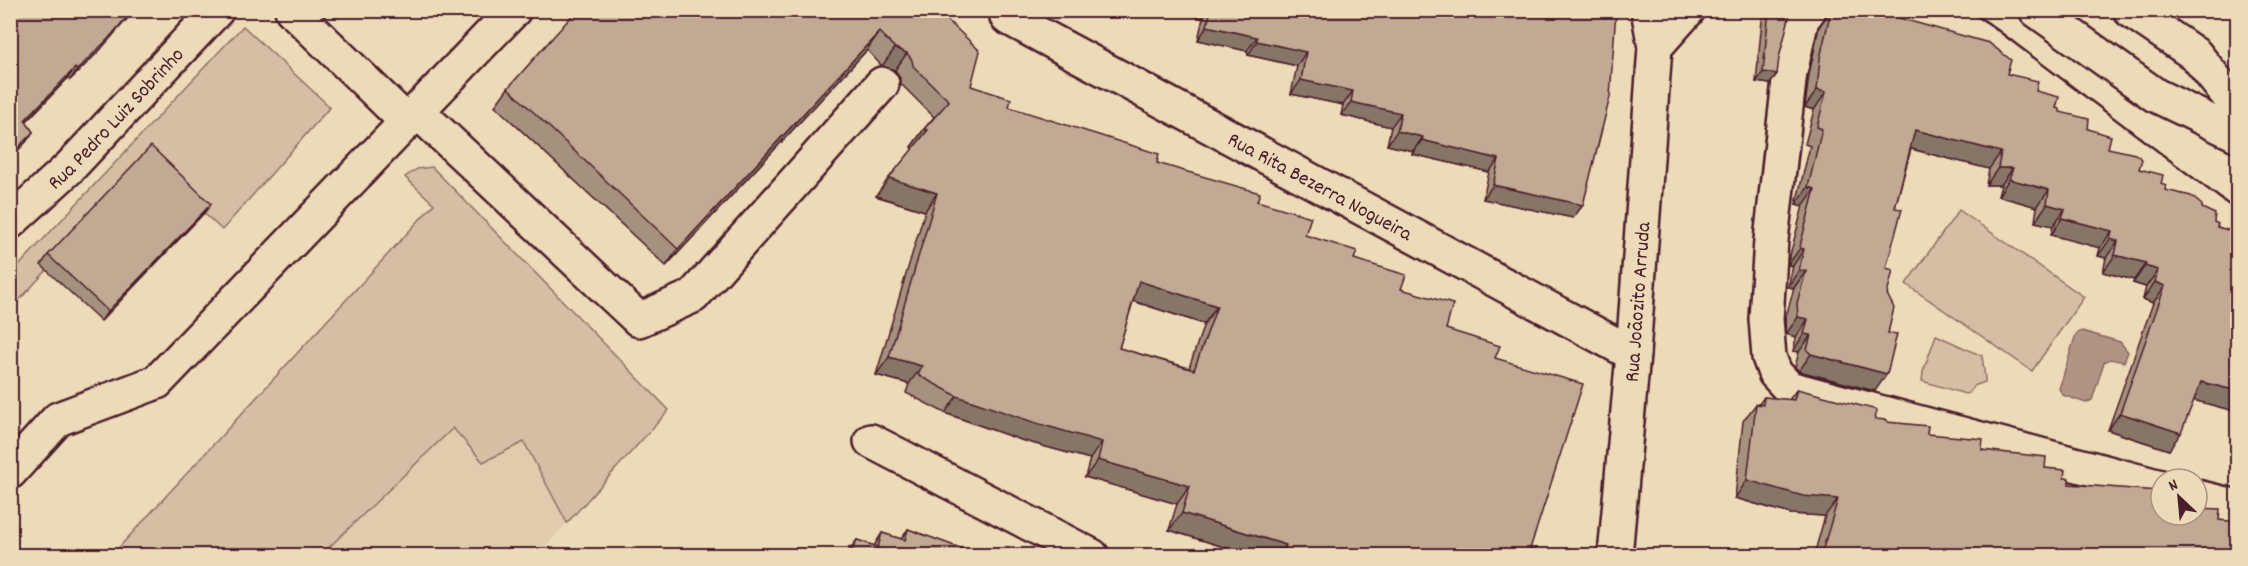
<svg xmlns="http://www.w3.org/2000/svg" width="2248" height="566" font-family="Dekko,sans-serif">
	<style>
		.built { fill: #e0cbad }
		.green { fill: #d5bea3; stroke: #906e67; stroke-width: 1.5 }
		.water { fill: #b19584; stroke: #886660; stroke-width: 1.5 }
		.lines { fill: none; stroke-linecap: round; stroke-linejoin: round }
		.minor-casing { stroke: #4a1f2b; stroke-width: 38 }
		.major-casing { stroke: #4a1f2b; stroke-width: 38 }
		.minor { stroke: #eddab8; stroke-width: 33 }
		.major { stroke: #eddab8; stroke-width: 33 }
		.wall { fill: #a6917e; stroke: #4a1f2b; stroke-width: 1.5; fill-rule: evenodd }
		.shaded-wall { fill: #877667; stroke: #4a1f2b; stroke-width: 1.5 }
		.building { fill: #c1a993; stroke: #4a1f2b; stroke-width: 1.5; fill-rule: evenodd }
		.labels { text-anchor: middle; stroke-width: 6; stroke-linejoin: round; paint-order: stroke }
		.street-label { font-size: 21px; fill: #4a1f2b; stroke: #eddab8 }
	</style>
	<rect width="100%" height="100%" fill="#eddab8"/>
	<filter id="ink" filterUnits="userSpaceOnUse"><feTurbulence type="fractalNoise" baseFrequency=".0167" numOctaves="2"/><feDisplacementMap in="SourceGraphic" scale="12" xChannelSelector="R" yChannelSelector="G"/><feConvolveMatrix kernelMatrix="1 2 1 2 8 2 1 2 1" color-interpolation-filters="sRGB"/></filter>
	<g filter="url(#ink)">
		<polygon class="built" points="453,428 524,442 567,523 537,555 321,556"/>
		<g class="green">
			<polygon points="243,26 330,107 222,230 144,157 42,265 47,270 11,309 10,275"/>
			<polygon points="432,167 669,410 567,523 524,442 483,462 453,428 321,555 112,555 434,204 405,177 417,169"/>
			<polygon points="1959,210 2084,297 2032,371 1906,284"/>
			<path d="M 1936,335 L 1982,356 C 1982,358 1986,379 1985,382 L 1974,386 L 1969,393 L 1965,394 L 1922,381 L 1923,372 Z"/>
		</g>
		<polygon class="water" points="2082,331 2120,342 2128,352 2124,362 2110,359 2104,362 2092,400 2086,403 2063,395 2059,389 2076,334"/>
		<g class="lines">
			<g class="minor-casing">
				<g id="minor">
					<polyline points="292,10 407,122"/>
					<polyline points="1809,10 1802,19 1790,72 1771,240 1766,319 1769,357 1775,373 1789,388 2161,487"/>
					<polyline points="1902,10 1959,26 1977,37 2238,234"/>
					<path id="s1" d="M 1007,17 L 1633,354"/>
					<polyline points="1655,47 1688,10"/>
					<polyline points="417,111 639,320 693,296 882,84"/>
					<path id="s2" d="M 10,222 L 69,168 L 217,10"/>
					<polyline points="871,441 1092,556"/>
					<polyline points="10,472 58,419 157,382 514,10"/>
					<polyline points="2197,497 2238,507"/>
					<path id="s3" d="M 1615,556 L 1633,354 L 1655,47 L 1648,10"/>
				</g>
			</g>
			<g class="major-casing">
				<g id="major">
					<polyline points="2036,10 2155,95 2238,135"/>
					<polyline points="2130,10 2196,55 2238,108"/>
				</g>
			</g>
			<use href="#minor" class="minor"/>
			<use href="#major" class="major"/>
		</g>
		<g class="wall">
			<polygon points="10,10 101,49 70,80 68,78 26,122 33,132 26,142"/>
			<polygon points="384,10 396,10 390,16"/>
			<path d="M 937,10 L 971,86 L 1009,107 L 1257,201 L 1305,235 L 1354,259 L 1401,289 L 1446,329 L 1495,358 L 1530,549 L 1552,555 L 1250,555 L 1169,530 L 1177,504 L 1085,477 L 1090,459 L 1021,440 L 945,413 L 906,393 L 909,384 L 876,375 L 925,211 L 876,196 L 889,178 L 914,148 L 911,147 L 924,129 L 934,117 L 900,83 L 900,78 L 895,70 L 882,66 L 867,50 L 666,266 L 495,106 L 508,88 ZM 1133,301 L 1204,324 L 1189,368 L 1119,348 Z"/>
			<polygon points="1173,10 1616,10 1583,205 1573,218 1483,199 1489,172 1412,154 1413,151 1387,145 1391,127 1341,115 1343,105 1291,94 1297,66 1248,55 1247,51 1198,40 1203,18"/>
			<polygon points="1763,10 1791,10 1770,84 1756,82"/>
			<polygon points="1831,10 1870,10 2007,74 2036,91 2056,108 2060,112 2088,129 2108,148 2161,184 2165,190 2202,208 2217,227 2238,233 2238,412 2194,400 2169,450 2108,430 2153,303 2143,299 2146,287 2133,283 2134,280 2103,272 2106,258 2098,256 2100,248 2051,235 2053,226 2035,222 2037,207 1998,196 2001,185 1986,185 1989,169 1911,149 1895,208 1886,268 1888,333 1875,391 1799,371 1795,367 1799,352 1793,351 1796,337 1786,334 1785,320 1794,288 1788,287 1793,266 1788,265 1789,259 1803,206 1796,204 1810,146 1805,144 1814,110 1805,107 1809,75 1819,27"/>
			<polygon points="211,204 204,213 101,321 41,265 48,255"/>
			<polygon points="1797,389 1875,419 2045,468 2064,478 2069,484 2154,502 2219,520 2238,555 1814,555 1825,516 1791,514 1735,498 1743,421 1756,404 1759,404 1764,397 1789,400"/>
			<polygon points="908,529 969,555 847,555 848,551 857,540 874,546 882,533 901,539"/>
		</g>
		<g class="shaded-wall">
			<polygon points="133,10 135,10 101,49 70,80 77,70"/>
			<polygon points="1173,10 1208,10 1203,18"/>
			<polygon points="1207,26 1257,37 1247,51 1198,40"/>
			<polygon points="879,32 867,50 666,266 678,249"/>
			<polygon points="1257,41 1306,52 1297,66 1248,55"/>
			<polygon points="895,48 907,53 895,70 882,66"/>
			<polygon points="75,68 68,78 18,130 25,120"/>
			<polygon points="1763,72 1777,74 1770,84 1756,82"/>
			<polygon points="1301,80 1353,91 1343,105 1291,94"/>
			<polygon points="1817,90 1826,92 1814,110 1805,107"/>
			<polygon points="1351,102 1401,113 1391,127 1341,115"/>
			<polygon points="924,129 928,130 915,148 911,147"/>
			<polygon points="1915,130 2001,152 1989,169 1904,147"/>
			<polygon points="1397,131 1423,137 1413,151 1387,145"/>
			<polygon points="33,132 26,142 10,159 10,156"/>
			<polygon points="1422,140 1499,159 1489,172 1412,154"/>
			<polygon points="1998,168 2013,168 2001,185 1986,185"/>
			<polygon points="889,178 937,193 925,211 876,196"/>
			<polygon points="2009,179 2049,190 2037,207 1998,196"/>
			<polygon points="1493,185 1583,205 1573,218 1483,199"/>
			<polygon points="1808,187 1815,189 1803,206 1796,204"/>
			<polygon points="211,204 204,213 101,321 108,311"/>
			<polygon points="2047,204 2065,209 2053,226 2035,222"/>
			<polygon points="2062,218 2112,231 2100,248 2051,235"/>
			<polygon points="2110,239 2118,241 2106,258 2098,256"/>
			<polygon points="1800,248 1804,249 1793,266 1788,265"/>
			<polygon points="2115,255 2146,263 2134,280 2103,272"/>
			<polygon points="2145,266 2158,270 2146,287 2133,283"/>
			<polygon points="1799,270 1806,271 1794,288 1788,287"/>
			<polygon points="1139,281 1217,306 1204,324 1127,299"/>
			<polygon points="2155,282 2165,286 2153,303 2143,299"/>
			<polygon points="1798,317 1808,319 1796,337 1786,334"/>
			<polygon points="1804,334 1811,335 1799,352 1793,351"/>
			<polygon points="1811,354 1887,374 1875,391 1799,371"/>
			<polygon points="889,357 922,366 909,384 876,375"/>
			<polygon points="2201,382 2238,391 2238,412 2189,399"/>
			<polygon points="957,396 1102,442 1090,459 1021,440 945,413"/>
			<polygon points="2120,413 2181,433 2169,450 2108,430"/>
			<polygon points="1098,460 1190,486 1177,504 1085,477"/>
			<polygon points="1747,480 1838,499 1825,516 1791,514 1735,498"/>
			<polygon points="1182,513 1286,545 1279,555 1250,555 1169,530"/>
		</g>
		<g class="building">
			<polygon points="10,10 133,10 108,39 77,70 75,68 25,120 33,132 10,156"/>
			<path d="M 577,10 L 937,10 L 980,51 L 971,86 L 1011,99 L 1009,107 L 1159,154 L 1157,163 L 1260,193 L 1257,201 L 1311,217 L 1305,235 L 1357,251 L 1354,259 L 1406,275 L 1401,289 L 1453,304 L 1446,329 L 1500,346 L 1495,358 L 1583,384 L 1530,549 L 1552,555 L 1283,555 L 1286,545 L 1182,513 L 1190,486 L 1098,460 L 1102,442 L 1033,422 L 957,396 L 918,375 L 922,366 L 889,357 L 937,193 L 889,178 L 928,130 L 924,129 L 949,101 L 913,66 L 912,60 L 907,53 L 895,48 L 879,32 L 678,249 L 508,88 ZM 1139,281 L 1217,306 L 1194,370 L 1119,348 Z"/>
			<polygon points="1211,10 1616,10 1610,97 1583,205 1493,185 1499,159 1422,140 1423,137 1397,131 1401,113 1351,102 1353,91 1301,80 1306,52 1257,41 1257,37 1207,26"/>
			<polygon points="1769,10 1791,10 1779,58 1777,74 1763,72"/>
			<polygon points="1831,10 1870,10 1989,43 2011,60 2007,74 2038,81 2036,91 2059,97 2056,108 2060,109 2060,112 2089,119 2088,129 2111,136 2108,148 2135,154 2142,159 2139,169 2163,175 2161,184 2166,186 2165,190 2191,196 2202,205 2202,208 2215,214 2214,222 2218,224 2217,227 2238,233 2238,391 2201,382 2181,433 2120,413 2165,286 2155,282 2158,270 2145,266 2146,263 2115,255 2118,241 2110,239 2112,231 2062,218 2065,209 2047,204 2049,190 2009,179 2013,168 1998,168 2001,152 1915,130 1895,208 1902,209 1886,268 1893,270 1887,294 1894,308 1888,333 1897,334 1887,374 1811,354 1807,350 1811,335 1804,334 1808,319 1798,317 1797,303 1806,271 1799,270 1804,249 1800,248 1801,242 1815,189 1808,187 1822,129 1817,127 1826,92 1817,90 1820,58"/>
			<polygon points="151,146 211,204 108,311 48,255"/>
			<polygon points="1797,389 1877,410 1875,419 1887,420 1887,422 1928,426 1927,434 1983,439 1982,450 2046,457 2045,468 2065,470 2064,478 2069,478 2069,484 2158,491 2154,502 2161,503 2161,515 2197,515 2197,508 2220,509 2219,520 2238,522 2238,555 1821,555 1838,499 1803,496 1747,480 1756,404 1763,405 1764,397 1794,400"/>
			<polygon points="908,529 971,552 969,555 850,555 857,540 878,547 882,533 905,540"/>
		</g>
	</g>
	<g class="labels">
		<g class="street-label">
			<text dy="7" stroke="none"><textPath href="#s2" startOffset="148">Rua Pedro Luiz Sobrinho</textPath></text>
			<text dy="7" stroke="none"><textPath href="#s1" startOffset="356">Rua Rita Bezerra Nogueira</textPath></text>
			<text dy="7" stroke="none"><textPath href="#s3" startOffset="255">Rua Joãozito Arruda</textPath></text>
		</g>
	</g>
	<rect width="2248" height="566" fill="none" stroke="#eddab8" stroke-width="36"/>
	<rect x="18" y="18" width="2212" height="530" fill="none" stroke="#4a1f2b" stroke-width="2" filter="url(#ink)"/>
	<g transform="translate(2179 497) rotate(334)"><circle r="28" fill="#eddab8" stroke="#ac8f80" stroke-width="1.5"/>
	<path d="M0-4.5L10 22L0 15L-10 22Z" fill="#4a1f2b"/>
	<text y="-9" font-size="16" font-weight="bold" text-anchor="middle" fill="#4a1f2b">N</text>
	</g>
</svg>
